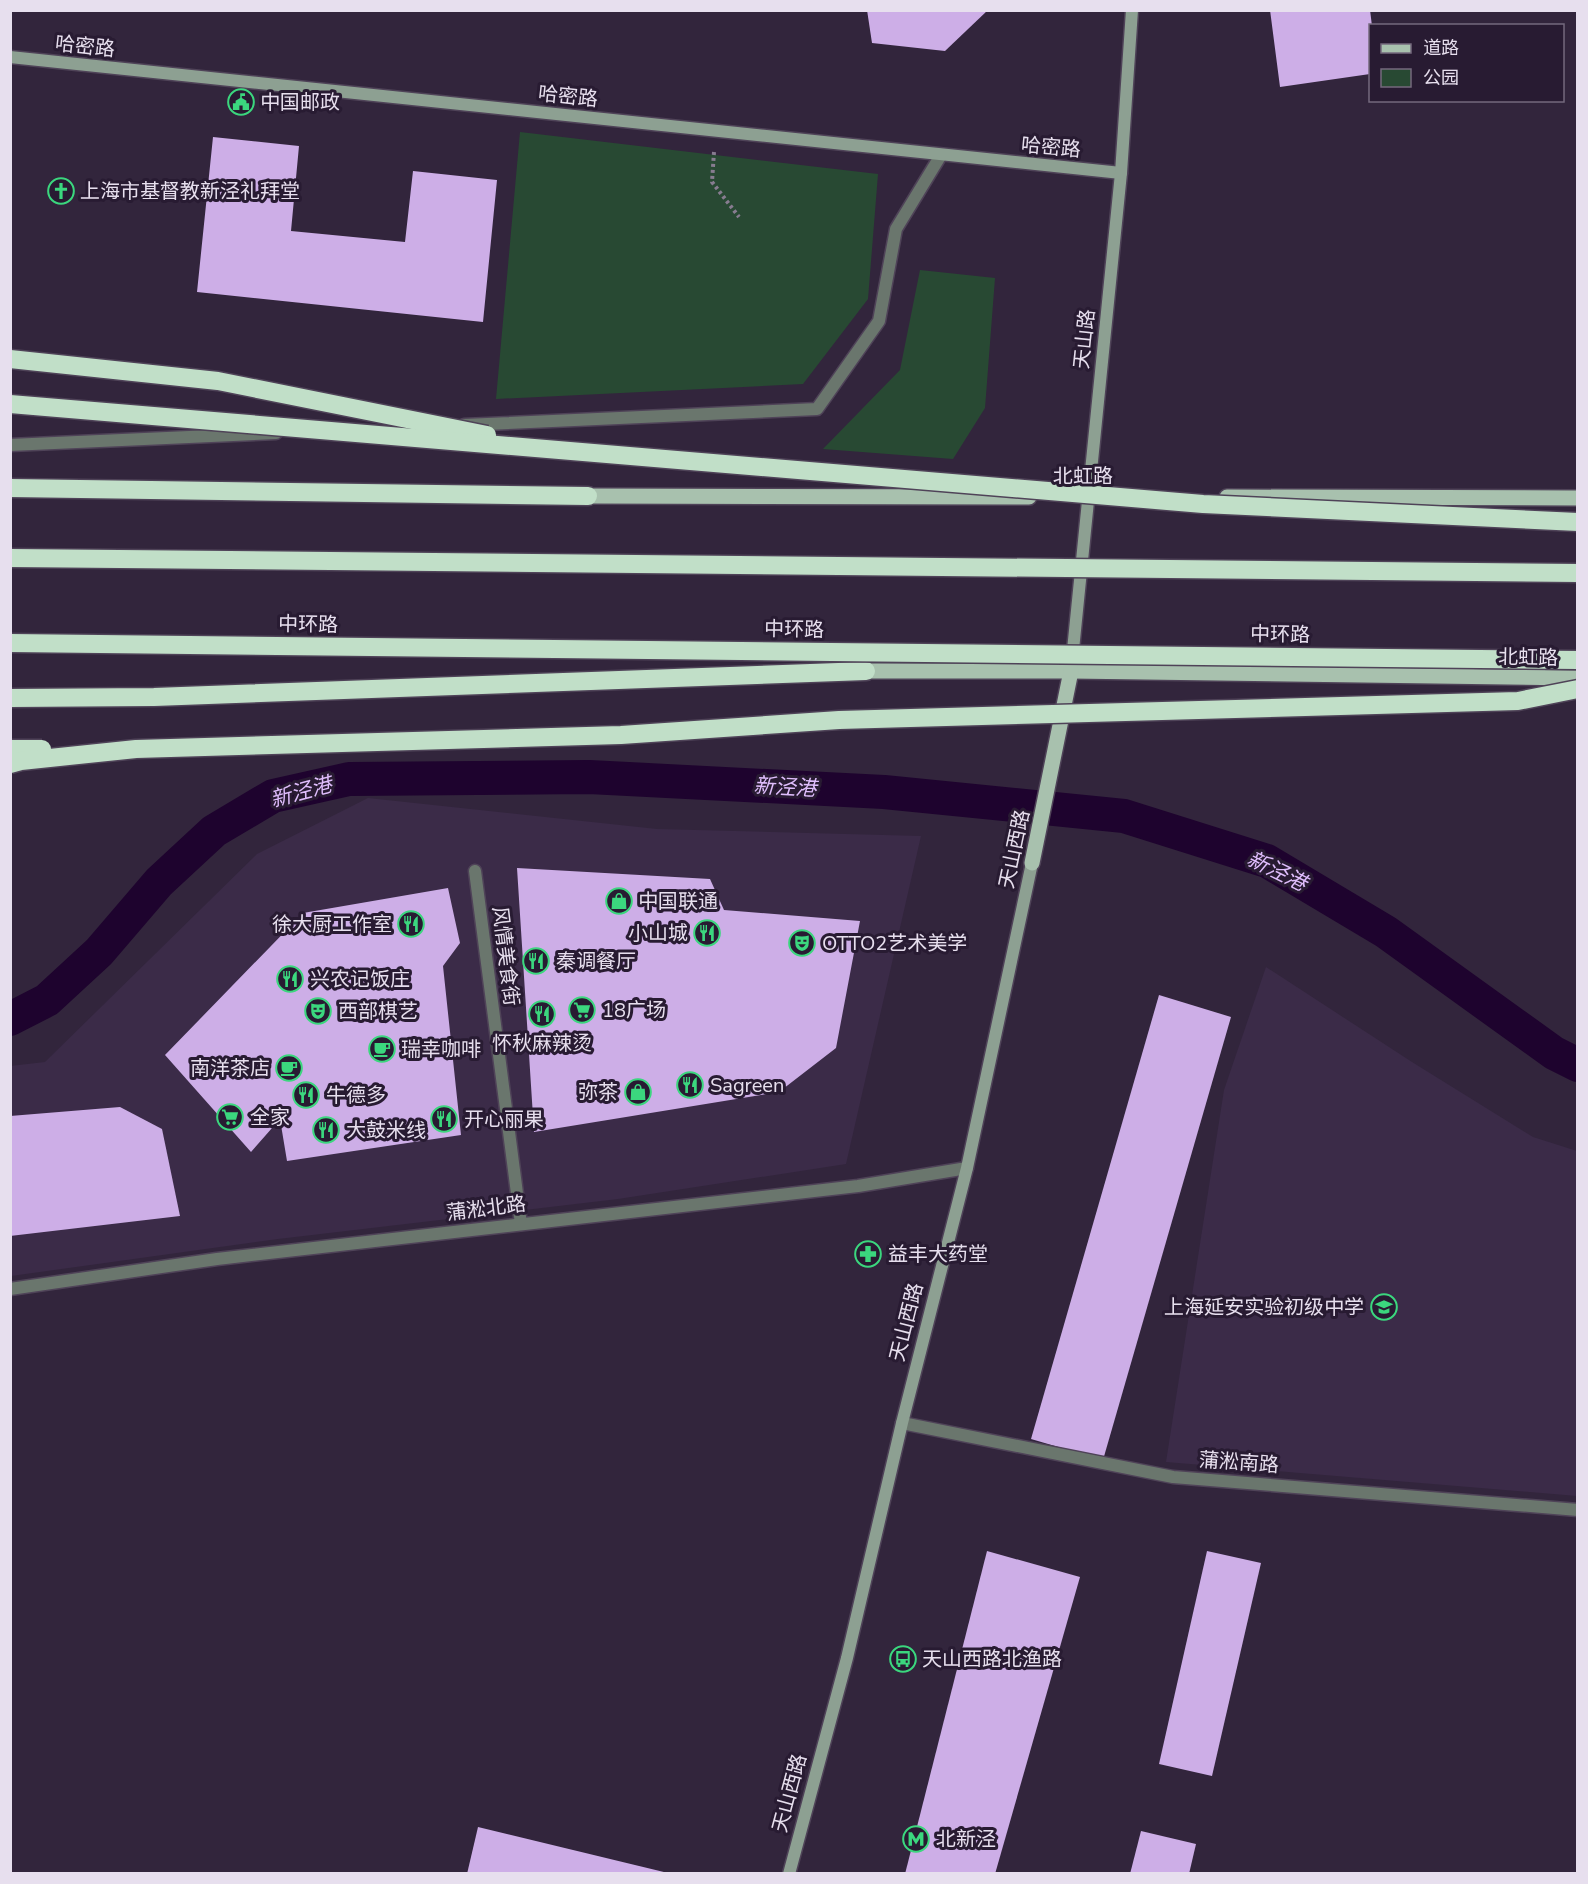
<svg xmlns="http://www.w3.org/2000/svg" width="1588" height="1884" font-family="'Nunito Sans','Noto Sans SC',sans-serif">
	<style>
		.built { fill: #3b2b48 }
		.green { fill: #284933 }
		.lines { fill: none; stroke-linecap: round; stroke-linejoin: round }
		.canal { stroke: #1e032e; stroke-width: 34 }
		.building { fill: #cdaee7 }
		.street-casing { stroke: #4f4358; stroke-width: 15 }
		.secondary-casing { stroke: #4f4358; stroke-width: 15 }
		.primary-casing { stroke: #4f4358; stroke-width: 18 }
		.highway-casing { stroke: #4f4358; stroke-width: 21 }
		.path { stroke: #877c90; stroke-width: 4; stroke-dasharray: 3 3; stroke-linecap: butt }
		.street { stroke: #6a766d; stroke-width: 12 }
		.secondary { stroke: #8da092; stroke-width: 12 }
		.primary { stroke: #a8c1ae; stroke-width: 15 }
		.highway { stroke: #c1dfc8; stroke-width: 18 }
		.highway-bridge-casing { stroke: #4f4358; stroke-width: 21; stroke-linecap: butt }
		.highway-bridge { stroke: #c1dfc8; stroke-width: 18 }
		.labels { text-anchor: middle; stroke-width: 6; stroke-linejoin: round; paint-order: stroke }
		.street-label { font-size: 20px; fill: #e7dfee; stroke: #281b32 }
		.poi-label { font-size: 20px; fill: #e7dfee; stroke: #281b32; text-anchor: start }
		.water-label { font-size: 21px; font-style: italic; fill: #dfbdfc; stroke: #281b32 }
	</style>
	<rect width="100%" height="100%" fill="#32253c"/>
	<g class="built">
		<polygon points="368,798 657,829 921,836 846,1164 618,1199 278,1239 11,1276 10,1066 45,1062 257,854"/>
		<polygon points="1266,967 1412,1062 1533,1137 1577,1151 1577,1496 1166,1462 1224,1090"/>
	</g>
	<g class="green">
		<polygon points="520,132 878,174 868,299 803,384 496,399"/>
		<polygon points="920,270 995,278 985,408 953,459 823,449 900,370"/>
	</g>
	<g class="lines">
		<polyline class="canal" points="10,1019 47,1000 99,952 159,882 214,831 273,796 349,779 589,777 884,792 1124,816 1267,861 1386,932 1554,1053 1578,1065"/>
	</g>
	<g class="building">
		<polygon points="867,10 988,10 945,51 872,43"/>
		<polygon points="1270,10 1370,10 1372,26 1370,26 1370,74 1280,87"/>
		<polygon points="213,137 299,146 291,231 405,242 413,171 497,180 483,322 197,292"/>
		<polygon points="517,868 710,879 724,910 860,921 836,1048 779,1092 534,1132"/>
		<polygon points="448,888 460,943 443,966 461,1135 287,1161 280,1119 251,1152 165,1055 303,913"/>
		<polygon points="1159,995 1231,1017 1103,1460 1031,1439"/>
		<polygon points="120,1107 162,1129 180,1216 10,1236 10,1116"/>
		<polygon points="987,1551 1080,1577 995,1874 905,1874"/>
		<polygon points="1207,1551 1261,1563 1212,1776 1159,1764"/>
		<polygon points="478,1827 668,1873 668,1874 467,1874"/>
		<polygon points="1141,1831 1196,1844 1189,1874 1130,1874"/>
	</g>
	<g class="lines">
		<g class="street-casing">
			<g id="street">
				<polyline points="464,425 817,409 879,321 896,229 941,155"/>
				<polyline points="10,445 276,433"/>
				<polyline points="475,871 521,1224"/>
				<polyline points="10,1289 217,1259 858,1186 967,1168"/>
				<polyline points="902,1423 1173,1477 1578,1510"/>
			</g>
		</g>
		<g class="secondary-casing">
			<g id="secondary">
				<polyline points="10,57 1121,173"/>
				<polyline points="1072,660 1121,173 1132,10"/>
				<polyline points="789,1874 847,1658 902,1423 967,1168 1032,863"/>
			</g>
		</g>
		<g class="primary-casing">
			<g id="primary">
				<polyline points="588,496 1029,497"/>
				<polyline points="1227,497 1578,498"/>
				<polyline points="866,671 1071,671 1578,678"/>
				<polyline points="1032,863 1071,671"/>
			</g>
		</g>
		<g class="highway-casing">
			<g id="highway">
				<polyline points="10,488 588,496"/>
				<polyline points="10,698 154,697 866,671"/>
			</g>
		</g>
		<polyline class="path" points="714,152 712,182 739,217"/>
		<use href="#street" class="street"/>
		<use href="#secondary" class="secondary"/>
		<use href="#primary" class="primary"/>
		<use href="#highway" class="highway"/>
		<g class="highway-bridge-casing">
			<g id="highway-bridge">
				<polyline points="10,359 218,381 487,435"/>
				<polyline points="10,404 1203,504 1578,522"/>
				<polyline points="10,558 1578,573"/>
				<polyline points="10,643 1578,660"/>
				<polyline points="10,749 42,749"/>
				<polyline points="10,764 21,761 136,749 621,735 839,720 1518,701 1578,689"/>
			</g>
		</g>
		<use href="#highway-bridge" class="highway-bridge"/>
	</g>
	<defs>
		<g id="civic-ring" transform="scale(1.35)"><circle r="9.5" fill="#281b32" stroke="#3bd77e" stroke-width="1.5"/><path d="M-.6-6.5H3V-4.5H.6V-3L4-1V1h2V6H-6V1h2V-1L-.6-3ZM-1.2 2.5V6h2.4V2.5Z" fill="#3bd77e"/></g>
		<g id="church-ring" transform="scale(1.35)"><circle r="9.5" fill="#281b32" stroke="#3bd77e" stroke-width="1.5"/><path d="M-1.2-6h2.4v3.5h3.3v2.4h-3.3V6h-2.4V-.1h-3.3v-2.4h3.3Z" fill="#3bd77e"/></g>
		<g id="shop-ring" transform="scale(1.35)"><circle r="9.5" fill="#281b32" stroke="#3bd77e" stroke-width="1.5"/><path d="M-5-2.5h2.3a2.7 3.5 0 0 1 5.4 0H5L5.5 6h-11ZM-1.5-2.5h3a1.5 2.3 0 0 0-3 0Z" fill="#3bd77e"/></g>
		<g id="restaurant-ring" transform="scale(1.35)"><circle r="9.5" fill="#281b32" stroke="#3bd77e" stroke-width="1.5"/><path d="M-5-6h1v4h1v-4h1v4h1v-4h1v5L-1.5 .5V6h-2V.5L-5-1ZM5-6V6H3V1.5H1.5Q1.5-4 5-6Z" fill="#3bd77e"/></g>
		<g id="theatre-ring" transform="scale(1.35)"><circle r="9.5" fill="#281b32" stroke="#3bd77e" stroke-width="1.5"/><path d="M-5-5.5Q0-4 5-5.5V0Q5 5 0 6Q-5 5-5 0ZM-3.3-2.5H-1v1.5H-3.3ZM1-2.5H3.3v1.5H1ZM-2.8 1Q0 5.5 2.8 1Z" fill="#3bd77e"/></g>
		<g id="supermarket-ring" transform="scale(1.35)"><circle r="9.5" fill="#281b32" stroke="#3bd77e" stroke-width="1.5"/><path d="M-6-5.5h2.5l.6 2H6L4.5 2H-2.5L-4.4-4H-6ZM-1.5 3.2a1.3 1.3 0 1 0 .1 0ZM3 3.2a1.3 1.3 0 1 0 .1 0Z" fill="#3bd77e"/></g>
		<g id="cafe-ring" transform="scale(1.35)"><circle r="9.5" fill="#281b32" stroke="#3bd77e" stroke-width="1.5"/><path d="M-5.5-4.5H6V0H3Q3 3.5 0 3.5H-2.5Q-5.5 3.5-5.5 0ZM3-3.2v2h1.7v-2ZM-6 4.5H4V6H-6Z" fill="#3bd77e"/></g>
		<g id="pharmacy-ring" transform="scale(1.35)"><circle r="9.5" fill="#281b32" stroke="#3bd77e" stroke-width="1.5"/><path d="M-2-6h4v4h4v4h-4v4h-4v-4h-4v-4h4Z" fill="#3bd77e"/></g>
		<g id="school-ring" transform="scale(1.35)"><circle r="9.5" fill="#281b32" stroke="#3bd77e" stroke-width="1.5"/><path d="M0-5L7-2L0 1L-7-2ZM-4 1L0 2.5L4 1V4Q0 6-4 4Z" fill="#3bd77e"/></g>
		<g id="bus-ring" transform="scale(1.35)"><circle r="9.5" fill="#281b32" stroke="#3bd77e" stroke-width="1.5"/><path d="M-5-6H5V4H4V6H2V4H-2V6H-4V4H-5ZM-3.5-4V0h7V-4ZM-3.5 1.2v1.5H-2V1.2ZM2 1.2v1.5H3.5V1.2Z" fill="#3bd77e"/></g>
		<g id="metro-ring" transform="scale(1.35)"><circle r="9.5" fill="#281b32" stroke="#3bd77e" stroke-width="1.5"/><path d="M-5.5 5V-5H-3L0 0L3-5H5.5V5H3V-.5L0 4L-3-.5V5Z" fill="#3bd77e"/></g>
	</defs>
	<g fill-rule="evenodd">
		<use href="#civic-ring" x="241" y="102"/>
		<use href="#church-ring" x="61" y="191"/>
		<use href="#shop-ring" x="619" y="901"/>
		<use href="#restaurant-ring" x="411" y="924"/>
		<use href="#restaurant-ring" x="707" y="933"/>
		<use href="#theatre-ring" x="802" y="943"/>
		<use href="#restaurant-ring" x="536" y="961"/>
		<use href="#restaurant-ring" x="290" y="979"/>
		<use href="#supermarket-ring" x="582" y="1010"/>
		<use href="#theatre-ring" x="318" y="1011"/>
		<use href="#restaurant-ring" x="542" y="1014"/>
		<use href="#cafe-ring" x="382" y="1049"/>
		<use href="#cafe-ring" x="289" y="1068"/>
		<use href="#restaurant-ring" x="690" y="1085"/>
		<use href="#shop-ring" x="638" y="1092"/>
		<use href="#restaurant-ring" x="306" y="1095"/>
		<use href="#supermarket-ring" x="230" y="1117"/>
		<use href="#restaurant-ring" x="444" y="1119"/>
		<use href="#restaurant-ring" x="326" y="1130"/>
		<use href="#pharmacy-ring" x="868" y="1254"/>
		<use href="#school-ring" x="1384" y="1307"/>
		<use href="#bus-ring" x="903" y="1659"/>
		<use href="#metro-ring" x="916" y="1839"/>
	</g>
	<g class="labels">
		<g class="street-label">
			<text transform="translate(85 46) rotate(6)" y="7">哈密路</text>
			<text transform="translate(568 96) rotate(6)" y="7">哈密路</text>
			<text transform="translate(1051 147) rotate(5)" y="7">哈密路</text>
			<text transform="translate(1084 339) rotate(-84)" y="7">天山路</text>
			<text x="1083" y="483">北虹路</text>
			<text transform="translate(308 624) rotate(1)" y="7">中环路</text>
			<text transform="translate(794 629) rotate(1)" y="7">中环路</text>
			<text transform="translate(1280 634) rotate(1)" y="7">中环路</text>
			<text transform="translate(1528 657) rotate(1)" y="7">北虹路</text>
			<text transform="translate(1014 849) rotate(-78)" y="7">天山西路</text>
			<text transform="translate(506 956) rotate(83)" y="7">风情美食街</text>
			<text transform="translate(486 1208) rotate(-7)" y="7">蒲淞北路</text>
			<text transform="translate(906 1322) rotate(-76)" y="7">天山西路</text>
			<text transform="translate(1239 1462) rotate(4)" y="7">蒲淞南路</text>
			<text transform="translate(789 1793) rotate(-75)" y="7">天山西路</text>
		</g>
		<g class="poi-label">
			<text x="260" y="109">中国邮政</text>
			<text x="80" y="198">上海市基督教新泾礼拜堂</text>
			<text x="638" y="908">中国联通</text>
			<text x="392" y="931" text-anchor="end">徐大厨工作室</text>
			<text x="688" y="940" text-anchor="end">小山城</text>
			<text x="822" y="950">OTTO2艺术美学</text>
			<text x="556" y="968">秦调餐厅</text>
			<text x="310" y="986">兴农记饭庄</text>
			<text x="602" y="1017">18广场</text>
			<text x="338" y="1018">西部棋艺</text>
			<text x="542" y="1050" text-anchor="middle">怀秋麻辣烫</text>
			<text x="401" y="1056">瑞幸咖啡</text>
			<text x="270" y="1075" text-anchor="end">南洋茶店</text>
			<text x="710" y="1092">Sagreen</text>
			<text x="618" y="1099" text-anchor="end">弥茶</text>
			<text x="326" y="1102">牛德多</text>
			<text x="250" y="1124">全家</text>
			<text x="464" y="1126">开心丽果</text>
			<text x="346" y="1137">大鼓米线</text>
			<text x="888" y="1261">益丰大药堂</text>
			<text x="1364" y="1314" text-anchor="end">上海延安实验初级中学</text>
			<text x="922" y="1666">天山西路北渔路</text>
			<text x="936" y="1846">北新泾</text>
		</g>
		<g class="water-label">
			<text transform="translate(785 787) rotate(3)" y="7">新泾港</text>
			<text transform="translate(301 792) rotate(-15)" y="7">新泾港</text>
			<text transform="translate(1277 871) rotate(26)" y="7">新泾港</text>
		</g>
	</g>
	<rect width="1588" height="1884" fill="none" stroke="#e7dfee" stroke-width="24"/>
	<rect x="1369" y="24" width="195" height="78" fill="#281b32" stroke="#74697d" stroke-width="1.5"/>
	<rect x="1381" y="44" width="30" height="9" fill="#a8c1ae" stroke="#74697d" stroke-width="1.5"/>
	<text x="1423" y="54" font-size="18" fill="#e7dfee">道路</text>
	<rect x="1381" y="69" width="30" height="18" fill="#284933" stroke="#74697d" stroke-width="1.5"/>
	<text x="1423" y="84" font-size="18" fill="#e7dfee">公园</text>
</svg>
